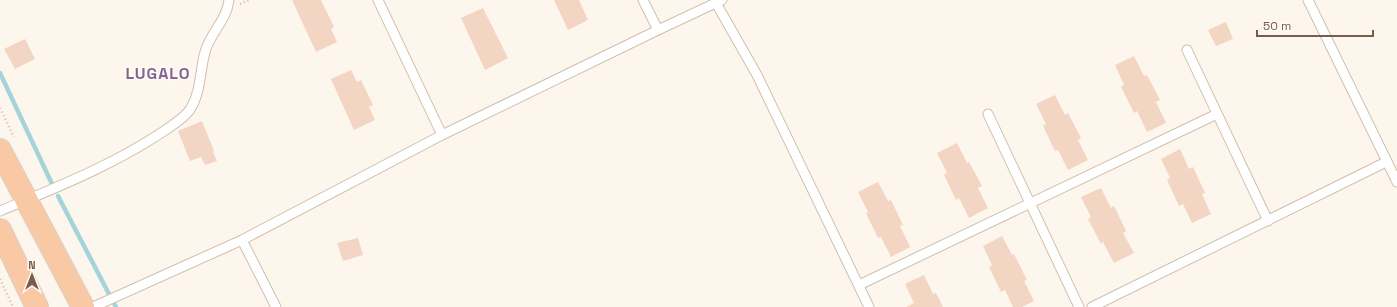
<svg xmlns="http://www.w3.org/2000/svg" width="1397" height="307" font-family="'Space Grotesk',sans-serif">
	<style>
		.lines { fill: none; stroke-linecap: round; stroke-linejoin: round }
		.stream { stroke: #a5d3da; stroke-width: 4.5 }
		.building { fill: #f3d5c3 }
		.service-casing { stroke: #d1beb0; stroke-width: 11 }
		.trunk-casing { stroke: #dad1cd; stroke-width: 24 }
		.path { stroke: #d9b8a5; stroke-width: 2.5; stroke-dasharray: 1 3; stroke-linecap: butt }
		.service { stroke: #fff; stroke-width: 9 }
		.trunk { stroke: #f9c8a4; stroke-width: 22 }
		.labels { text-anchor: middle; stroke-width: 3.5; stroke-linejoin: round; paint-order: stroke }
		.district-label { font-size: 16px; font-weight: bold; letter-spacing: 1px; fill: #846695; stroke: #fffaf3 }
	</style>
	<rect width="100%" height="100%" fill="#fdf6ec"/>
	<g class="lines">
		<g class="stream">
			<polyline points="0,73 52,184"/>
			<polyline points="58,196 110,296"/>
			<polyline points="114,303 116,307"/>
		</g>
	</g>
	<g class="building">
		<polygon points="292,0 321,0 334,27 331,29 337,42 316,52"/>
		<polygon points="554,0 579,0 588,20 568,30"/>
		<polygon points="483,8 508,58 485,70 461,18"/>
		<polygon points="1226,22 1233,39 1216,46 1208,30"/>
		<polygon points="25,39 35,59 15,69 4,49"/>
		<polygon points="1134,56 1144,76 1147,75 1160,100 1156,102 1166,123 1147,132 1137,111 1134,113 1121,87 1124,85 1115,65"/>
		<polygon points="351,70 357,82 361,80 373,105 369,107 375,120 354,130 331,79"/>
		<polygon points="1055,95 1065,115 1068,113 1081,138 1078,140 1088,160 1068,170 1058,150 1055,151 1043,126 1046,124 1036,104"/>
		<polygon points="202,121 214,151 213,152 217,161 205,165 201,157 190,161 178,131"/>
		<polygon points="957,143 967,163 969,162 982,186 978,188 988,208 969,218 959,198 956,200 944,175 947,173 937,153"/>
		<polygon points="1180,149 1189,169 1193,167 1205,193 1202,194 1211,214 1192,223 1183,204 1179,206 1167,180 1170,178 1161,159"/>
		<polygon points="878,182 888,201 891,200 903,225 900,226 910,247 891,257 881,237 878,238 866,213 868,212 858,192"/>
		<polygon points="1101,188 1111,208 1114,206 1126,231 1123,233 1134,253 1114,263 1103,242 1101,244 1088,219 1091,217 1081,197"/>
		<polygon points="1002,236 1012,255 1014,254 1027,280 1024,281 1034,301 1022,307 1013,307 1005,290 1001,292 989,267 992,265 983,246"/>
		<polygon points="358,238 363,255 343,261 337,243"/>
		<polygon points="924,275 933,294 936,293 943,307 906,307 914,303 905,284"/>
	</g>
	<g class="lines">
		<g class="service-casing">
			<g id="service">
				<polyline points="378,0 442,135"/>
				<polyline points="643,0 658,30"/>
				<polyline points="1308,0 1397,182"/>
				<polyline points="716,3 757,75 869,307"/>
				<polyline points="1187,50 1268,221"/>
				<polyline points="988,114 1079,307"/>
				<path d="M 0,211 C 55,188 111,166 161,133 C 170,127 186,117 191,108 C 201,91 200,70 205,52 C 210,33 227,20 229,0"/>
				<polyline points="242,240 276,307"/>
				<polyline points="859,285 1217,114"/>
				<polyline points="93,307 242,240 442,135 658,30 722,0"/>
				<polyline points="1092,307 1386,162"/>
			</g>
		</g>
		<g class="trunk-casing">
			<g id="trunk">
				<polyline points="0,150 83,307"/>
				<polyline points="0,230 37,307"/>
			</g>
		</g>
		<g class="path">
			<polyline points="240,4 249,0"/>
			<polyline points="0,108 14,137"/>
			<polyline points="0,279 13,307"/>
		</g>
		<use href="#service" class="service"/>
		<use href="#trunk" class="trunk"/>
	</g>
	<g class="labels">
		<g class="district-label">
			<text x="158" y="79">LUGALO</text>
		</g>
	</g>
	<g transform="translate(32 275)" stroke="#fffaf3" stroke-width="3" paint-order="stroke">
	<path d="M0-3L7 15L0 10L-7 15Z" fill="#7a5c4d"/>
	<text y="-6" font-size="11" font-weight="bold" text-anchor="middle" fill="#7a5c4d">N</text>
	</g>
	<path d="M1257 30v6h116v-6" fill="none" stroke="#7a5c4d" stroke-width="2"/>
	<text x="1263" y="30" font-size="12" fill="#7a5c4d" stroke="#fffaf3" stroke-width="3" paint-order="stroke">50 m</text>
</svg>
